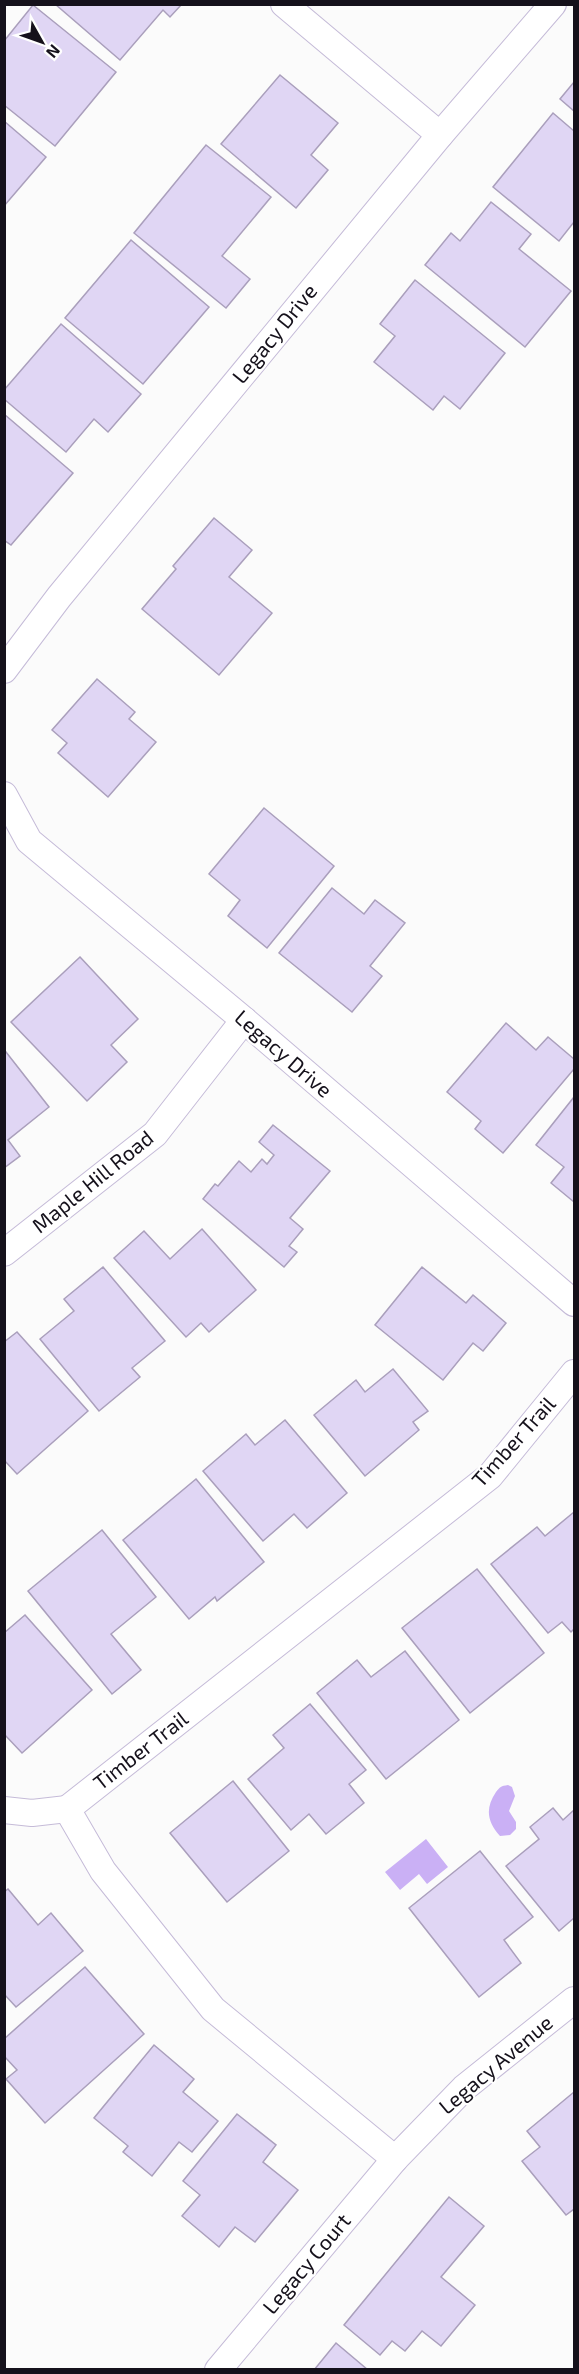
<svg xmlns="http://www.w3.org/2000/svg" width="579" height="2374" font-family="'Exo 2',sans-serif">
	<style>
		.water { fill: #cab0f5 }
		.building { fill: #e0d6f4; stroke: #aa9fbc; stroke-width: 1.5 }
		.lines { fill: none; stroke-linecap: round; stroke-linejoin: round }
		.minor-casing { stroke: #c5bbd8; stroke-width: 28 }
		.minor { stroke: #fff; stroke-width: 26 }
		.labels { text-anchor: middle; stroke-width: 4.5; stroke-linejoin: round; paint-order: stroke }
		.street-label { font-size: 21px; fill: #15111b; stroke: #fff }
	</style>
	<rect width="100%" height="100%" fill="#fbfbfb"/>
	<g class="water">
		<path d="M 508,1785 L 512,1787 L 515,1796 L 509,1811 L 516,1822 L 516,1829 L 510,1835 L 500,1836 C 487,1822 485,1808 496,1792 C 500,1787 501,1786 508,1785 Z"/>
		<polygon points="426,1839 448,1867 427,1884 419,1874 400,1890 385,1872"/>
	</g>
	<g class="building">
		<polygon points="55,4 182,4 170,17 163,10 120,60"/>
		<polygon points="33,5 116,72 55,146 4,105 4,41"/>
		<polygon points="280,75 338,123 311,155 328,170 296,208 221,144"/>
		<polygon points="574,82 574,111 560,99"/>
		<polygon points="553,113 574,131 574,222 559,241 493,187"/>
		<polygon points="4,121 46,157 4,206"/>
		<polygon points="206,145 271,197 222,256 250,279 226,308 134,233"/>
		<polygon points="491,202 531,234 519,249 571,291 525,347 425,265 451,233 460,241"/>
		<polygon points="131,240 209,307 143,384 65,318"/>
		<polygon points="415,280 505,353 460,409 444,396 433,410 374,362 395,336 380,324"/>
		<polygon points="61,324 141,394 108,432 94,419 66,452 4,399 4,390"/>
		<polygon points="4,414 73,473 11,545 4,540"/>
		<polygon points="214,518 252,550 229,577 272,613 219,675 142,609 176,569 173,566"/>
		<polygon points="97,679 135,712 129,719 156,742 108,797 58,753 67,743 52,730"/>
		<polygon points="264,808 334,866 267,948 228,916 240,900 209,874"/>
		<polygon points="332,888 364,914 375,900 405,923 370,966 382,976 352,1012 279,953"/>
		<polygon points="80,957 138,1019 111,1045 127,1062 87,1101 11,1022"/>
		<polygon points="506,1023 536,1050 548,1037 574,1059 574,1069 503,1153 475,1129 481,1121 447,1092"/>
		<polygon points="6,1052 49,1107 8,1140 20,1156 4,1168 4,1053"/>
		<polygon points="574,1097 574,1202 551,1183 564,1167 536,1145"/>
		<polygon points="273,1125 330,1171 290,1218 303,1229 289,1246 297,1252 284,1267 203,1199 215,1184 218,1186 239,1161 251,1172 262,1159 267,1164 274,1155 259,1142"/>
		<polygon points="202,1229 256,1290 209,1332 201,1323 186,1337 114,1258 144,1231 170,1259"/>
		<polygon points="103,1267 165,1341 132,1368 140,1377 99,1411 40,1339 74,1311 64,1299"/>
		<polygon points="422,1267 466,1303 473,1295 506,1323 483,1351 473,1343 443,1380 375,1325"/>
		<polygon points="17,1332 88,1411 17,1474 4,1460 4,1342"/>
		<polygon points="393,1369 428,1411 413,1422 419,1430 365,1476 314,1415 356,1380 365,1392"/>
		<polygon points="285,1420 347,1493 307,1528 294,1514 263,1541 203,1471 246,1434 255,1445"/>
		<polygon points="196,1479 264,1562 217,1601 215,1597 189,1619 123,1540"/>
		<polygon points="574,1512 574,1629 571,1632 562,1622 548,1633 491,1564 537,1527 545,1536"/>
		<polygon points="102,1530 156,1597 111,1634 141,1670 112,1694 28,1591"/>
		<polygon points="477,1569 544,1653 470,1713 402,1628"/>
		<polygon points="25,1615 92,1690 22,1753 4,1734 4,1633"/>
		<polygon points="405,1651 459,1720 386,1779 317,1693 357,1660 371,1677"/>
		<polygon points="310,1704 366,1770 349,1784 364,1803 326,1834 309,1814 291,1830 248,1779 284,1748 273,1735"/>
		<polygon points="233,1781 289,1851 227,1902 170,1833"/>
		<polygon points="553,1808 563,1820 574,1810 574,1918 559,1931 506,1866 539,1839 530,1827"/>
		<polygon points="480,1851 533,1917 504,1940 521,1963 479,1997 409,1908"/>
		<polygon points="8,1889 38,1925 51,1913 83,1951 16,2007 4,1994 4,1892"/>
		<polygon points="85,1967 144,2034 45,2123 6,2079 17,2070 4,2056 4,2039"/>
		<polygon points="154,2045 194,2079 183,2092 218,2121 192,2152 179,2142 152,2176 123,2152 128,2146 94,2118"/>
		<polygon points="574,2092 574,2209 566,2215 522,2161 540,2147 527,2131"/>
		<polygon points="237,2114 276,2145 263,2162 298,2190 255,2242 235,2227 219,2247 182,2216 200,2195 183,2181"/>
		<polygon points="449,2197 484,2226 441,2277 475,2305 441,2346 422,2331 405,2351 392,2341 380,2355 344,2325"/>
		<polygon points="336,2343 368,2370 314,2370"/>
	</g>
	<g class="lines">
		<g class="minor-casing">
			<g id="minor">
				<polyline points="284,4 440,135"/>
				<polyline points="4,670 59,597 440,135 553,4"/>
				<polyline points="4,795 29,841 244,1020 574,1303"/>
				<polyline points="4,1253 155,1134 244,1020"/>
				<polyline points="67,1809 490,1476 574,1373"/>
				<polyline points="67,1809 103,1871 213,2009 395,2159"/>
				<polyline points="4,1810 32,1813 67,1809"/>
				<polyline points="218,2370 395,2159 464,2088 574,2000"/>
			</g>
		</g>
		<use href="#minor" class="minor"/>
	</g>
	<g class="labels">
		<g class="street-label">
			<text transform="translate(275 334) rotate(-51)" y="7">Legacy Drive</text>
			<text transform="translate(283 1054) rotate(41)" y="7">Legacy Drive</text>
			<text transform="translate(93 1182) rotate(-39)" y="7">Maple Hill Road</text>
			<text transform="translate(514 1442) rotate(-48)" y="7">Timber Trail</text>
			<text transform="translate(141 1751) rotate(-38)" y="7">Timber Trail</text>
			<text transform="translate(496 2065) rotate(-40)" y="7">Legacy Avenue</text>
			<text transform="translate(307 2264) rotate(-50)" y="7">Legacy Court</text>
		</g>
	</g>
	<rect width="579" height="2374" fill="none" stroke="#15111b" stroke-width="12"/>
	<g transform="translate(42 42) rotate(130)" stroke="#ffffff" stroke-width="4.5" paint-order="stroke">
	<path d="M0-4.5L10 22L0 15L-10 22Z" fill="#15111b"/>
	<text y="-9" font-size="16" font-weight="bold" text-anchor="middle" fill="#15111b">N</text>
	</g>
</svg>
